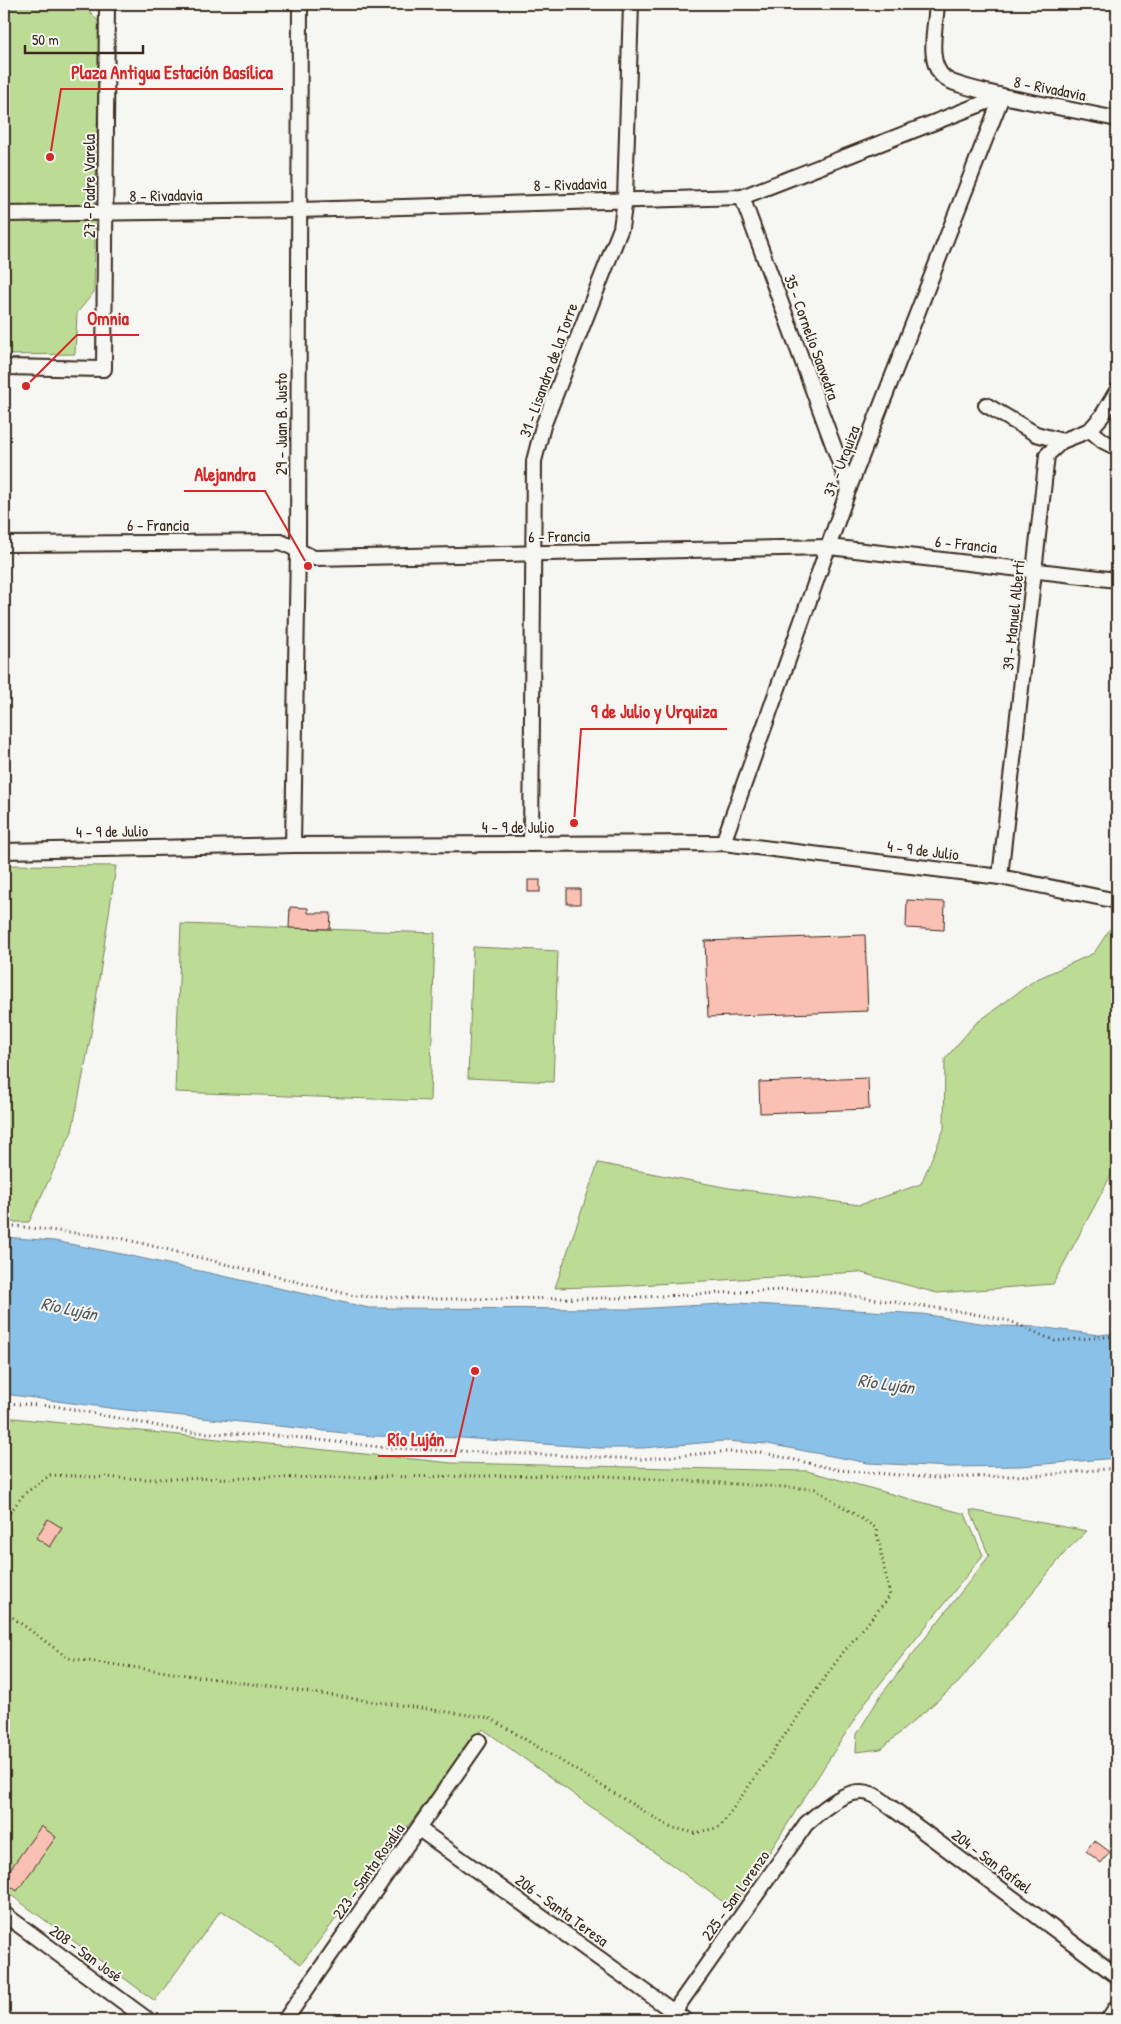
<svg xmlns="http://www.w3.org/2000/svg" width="1121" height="2024" font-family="'Patrick Hand',sans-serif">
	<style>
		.green { fill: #bcdc95; stroke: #7c835a }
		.water { fill: #8ac1e8; stroke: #6a8597 }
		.building { fill: #fac0b3; stroke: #3b2a1e }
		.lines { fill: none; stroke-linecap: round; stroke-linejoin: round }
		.minor-casing { stroke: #3b2a1e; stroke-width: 18 }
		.tertiary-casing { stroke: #3b2a1e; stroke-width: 20 }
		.path { stroke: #3b2a1e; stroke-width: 3; stroke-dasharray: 1 4; stroke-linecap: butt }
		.minor { stroke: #f6f6f2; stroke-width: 14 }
		.tertiary { stroke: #f6f6f2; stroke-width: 16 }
		.labels { text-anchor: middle; stroke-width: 4; stroke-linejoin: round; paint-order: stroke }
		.street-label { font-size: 16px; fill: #3b2a1e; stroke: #f6f6f2 }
		.water-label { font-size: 18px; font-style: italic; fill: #53575b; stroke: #f6f6f2 }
		.leader { fill: none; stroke: #d62828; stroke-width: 2 }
		.callout-dot { fill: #d62828; stroke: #f6f6f2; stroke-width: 2 }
		.callout-label { font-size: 18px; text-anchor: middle; font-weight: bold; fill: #d62828; stroke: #f6f6f2; stroke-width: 4; stroke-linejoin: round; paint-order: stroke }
	</style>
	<rect width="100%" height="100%" fill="#f6f6f2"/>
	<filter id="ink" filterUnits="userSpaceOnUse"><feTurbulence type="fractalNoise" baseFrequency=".02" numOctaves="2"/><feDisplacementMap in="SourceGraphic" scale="10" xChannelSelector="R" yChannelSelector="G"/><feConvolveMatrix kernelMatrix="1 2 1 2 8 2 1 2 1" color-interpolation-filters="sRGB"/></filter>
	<g filter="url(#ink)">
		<g class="green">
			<polygon points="4,4 83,4 99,22 94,292 77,313 75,354 4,355"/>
			<polygon points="4,865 116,866 90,1040 72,1131 29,1222 4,1222"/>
			<polygon points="181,924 435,933 430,1101 175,1092"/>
			<polygon points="1117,926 1117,1164 1053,1284 937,1293 858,1272 620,1286 555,1288 598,1163 729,1188 860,1205 921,1184 944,1129 945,1059 975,1024 1035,980 1094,953 1110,929"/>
			<polygon points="473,947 558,951 553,1082 468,1078"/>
			<polygon points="4,1417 452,1463 807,1471 965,1514 983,1555 867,1700 733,1909 483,1729 301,1964 221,1910 155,2001 4,1890"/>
			<polygon points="970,1510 1087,1531 1067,1550 959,1682 881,1749 856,1752 857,1734 881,1695 989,1556"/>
		</g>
		<polygon class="water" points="4,1237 54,1241 122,1254 369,1308 634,1309 738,1303 922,1314 999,1326 1039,1327 1099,1335 1117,1333 1117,1458 1020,1466 950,1467 868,1463 768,1444 724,1441 643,1448 599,1448 461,1438 373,1436 117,1409 4,1394"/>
		<g class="building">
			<rect x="528" y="880" width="12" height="12"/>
			<rect x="567" y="889" width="13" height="15"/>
			<polygon points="907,900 945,902 944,930 906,928"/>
			<polygon points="290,907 308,908 308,913 331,913 330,929 289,928"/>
			<polygon points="865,935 868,1011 708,1017 705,941"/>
			<polygon points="868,1078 869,1109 760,1113 759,1082"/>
			<polygon points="48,1519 62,1528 50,1547 36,1538"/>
			<polygon points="41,1826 56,1837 17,1891 4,1881 4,1878"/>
			<polygon points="1094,1840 1110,1852 1101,1863 1086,1851"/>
		</g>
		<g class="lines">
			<g class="minor-casing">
				<g id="minor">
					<polyline points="742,197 849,488"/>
					<polyline points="4,214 299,210 742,197 1002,96 1117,119"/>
					<polyline points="4,367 104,369 107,4"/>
					<polyline points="986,405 1036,434 1062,441"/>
					<polyline points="1090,430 1103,441 1117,448"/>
					<polyline points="4,544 281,542 314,558 829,547 1117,580"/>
					<path d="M 723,843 L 849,488 L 1002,96 C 988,92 956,86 946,79 C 925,65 936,25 937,4"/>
					<polyline points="531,844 534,461 543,426 621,228 625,199 631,4"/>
					<polyline points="293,845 298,549 300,4"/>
					<polyline points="4,851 293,845 723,843 1000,877 1117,901"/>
					<polyline points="1000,877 1047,455 1062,441 1090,430 1102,416 1117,391"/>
					<polyline points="419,1829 685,2020"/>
					<polyline points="4,1914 148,2020"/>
					<polyline points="285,2020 479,1741"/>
					<path d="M 668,2020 L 806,1824 C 822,1810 849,1785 871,1794 C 877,1796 883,1801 888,1805 L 1117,1976"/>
				</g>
			</g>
			<g class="tertiary-casing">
				<polyline id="tertiary" points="1109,2020 1117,2008"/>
			</g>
			<g class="path">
				<polyline points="4,1225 120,1238 355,1296 437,1299 620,1298 804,1289 964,1312 1010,1321 1055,1341 1117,1336"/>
				<polyline points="4,1403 55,1406 189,1432 293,1437 388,1448 641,1459 721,1452 760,1452 839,1470 935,1478 1045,1475 1117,1468"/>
				<polyline points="4,1520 24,1494 50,1475 145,1479 591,1475 815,1489 876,1528 890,1596 841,1655 720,1827 695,1833 670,1827 490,1718 68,1658 4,1611"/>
			</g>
			<use href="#minor" class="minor"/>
			<use href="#tertiary" class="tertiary"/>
		</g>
	</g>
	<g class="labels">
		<g class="street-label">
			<text transform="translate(1050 88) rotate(11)" y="6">8 - Rivadavia</text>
			<text transform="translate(570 184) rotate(-2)" y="6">8 - Rivadavia</text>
			<text transform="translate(89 186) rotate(-90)" y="6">27 - Padre Varela</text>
			<text transform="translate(166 195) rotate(-1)" y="6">8 - Rivadavia</text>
			<text transform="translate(812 337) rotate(70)" y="6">35 - Cornelio Saavedra</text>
			<text transform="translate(548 370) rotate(-70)" y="6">31 - Lisandro de la Torre</text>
			<text transform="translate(281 424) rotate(-90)" y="6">29 - Juan B. Justo</text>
			<text transform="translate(841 461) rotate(-69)" y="6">37 - Urquiza</text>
			<text x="158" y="531">6 - Francia</text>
			<text transform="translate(559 536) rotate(-1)" y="6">6 - Francia</text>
			<text transform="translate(966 544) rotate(6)" y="6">6 - Francia</text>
			<text transform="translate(1013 615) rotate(-84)" y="6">39 - Manuel Alberti</text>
			<text x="518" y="833">4 - 9 de Julio</text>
			<text transform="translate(112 831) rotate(-1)" y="6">4 - 9 de Julio</text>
			<text transform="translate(923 850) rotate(7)" y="6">4 - 9 de Julio</text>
			<text transform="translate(992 1861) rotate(37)" y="6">204 - San Rafael</text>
			<text transform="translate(368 1871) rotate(-55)" y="6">223 - Santa Rosalía</text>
			<text transform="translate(735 1895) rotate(-55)" y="6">225 - San Lorenzo</text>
			<text transform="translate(562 1910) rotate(36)" y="6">206 - Santa Teresa</text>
			<text transform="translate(86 1953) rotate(36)" y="6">208 - San José</text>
		</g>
		<g class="water-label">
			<text transform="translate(69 1309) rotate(12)" y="6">Río Luján</text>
			<text transform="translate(886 1384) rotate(8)" y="6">Río Luján</text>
		</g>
	</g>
	<path class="leader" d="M50 157L61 89H283M26 386L77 335H139M308 566L265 491H184M574 823L581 729H727M475 1371L455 1456H378"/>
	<g class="callout-dot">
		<circle cx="50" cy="157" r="5"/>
		<circle cx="26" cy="386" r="5"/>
		<circle cx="308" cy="566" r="5"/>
		<circle cx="574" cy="823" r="5"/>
		<circle cx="475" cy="1371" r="5"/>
	</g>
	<g class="callout-label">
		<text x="172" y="79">Plaza Antigua Estación Basílica</text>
		<text x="108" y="325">Omnia</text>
		<text x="225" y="481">Alejandra</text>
		<text x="654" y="718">9 de Julio y Urquiza</text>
		<text x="416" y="1446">Río Luján</text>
	</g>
	<rect width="1121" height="2024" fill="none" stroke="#f6f6f2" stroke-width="20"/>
	<rect x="10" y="10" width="1101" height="2004" fill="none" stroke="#3b2a1e" stroke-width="2" filter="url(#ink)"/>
	<path d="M25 45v8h118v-8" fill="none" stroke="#3b2a1e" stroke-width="2.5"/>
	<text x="32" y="45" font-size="15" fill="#3b2a1e" stroke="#f6f6f2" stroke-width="4" paint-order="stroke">50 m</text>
</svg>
